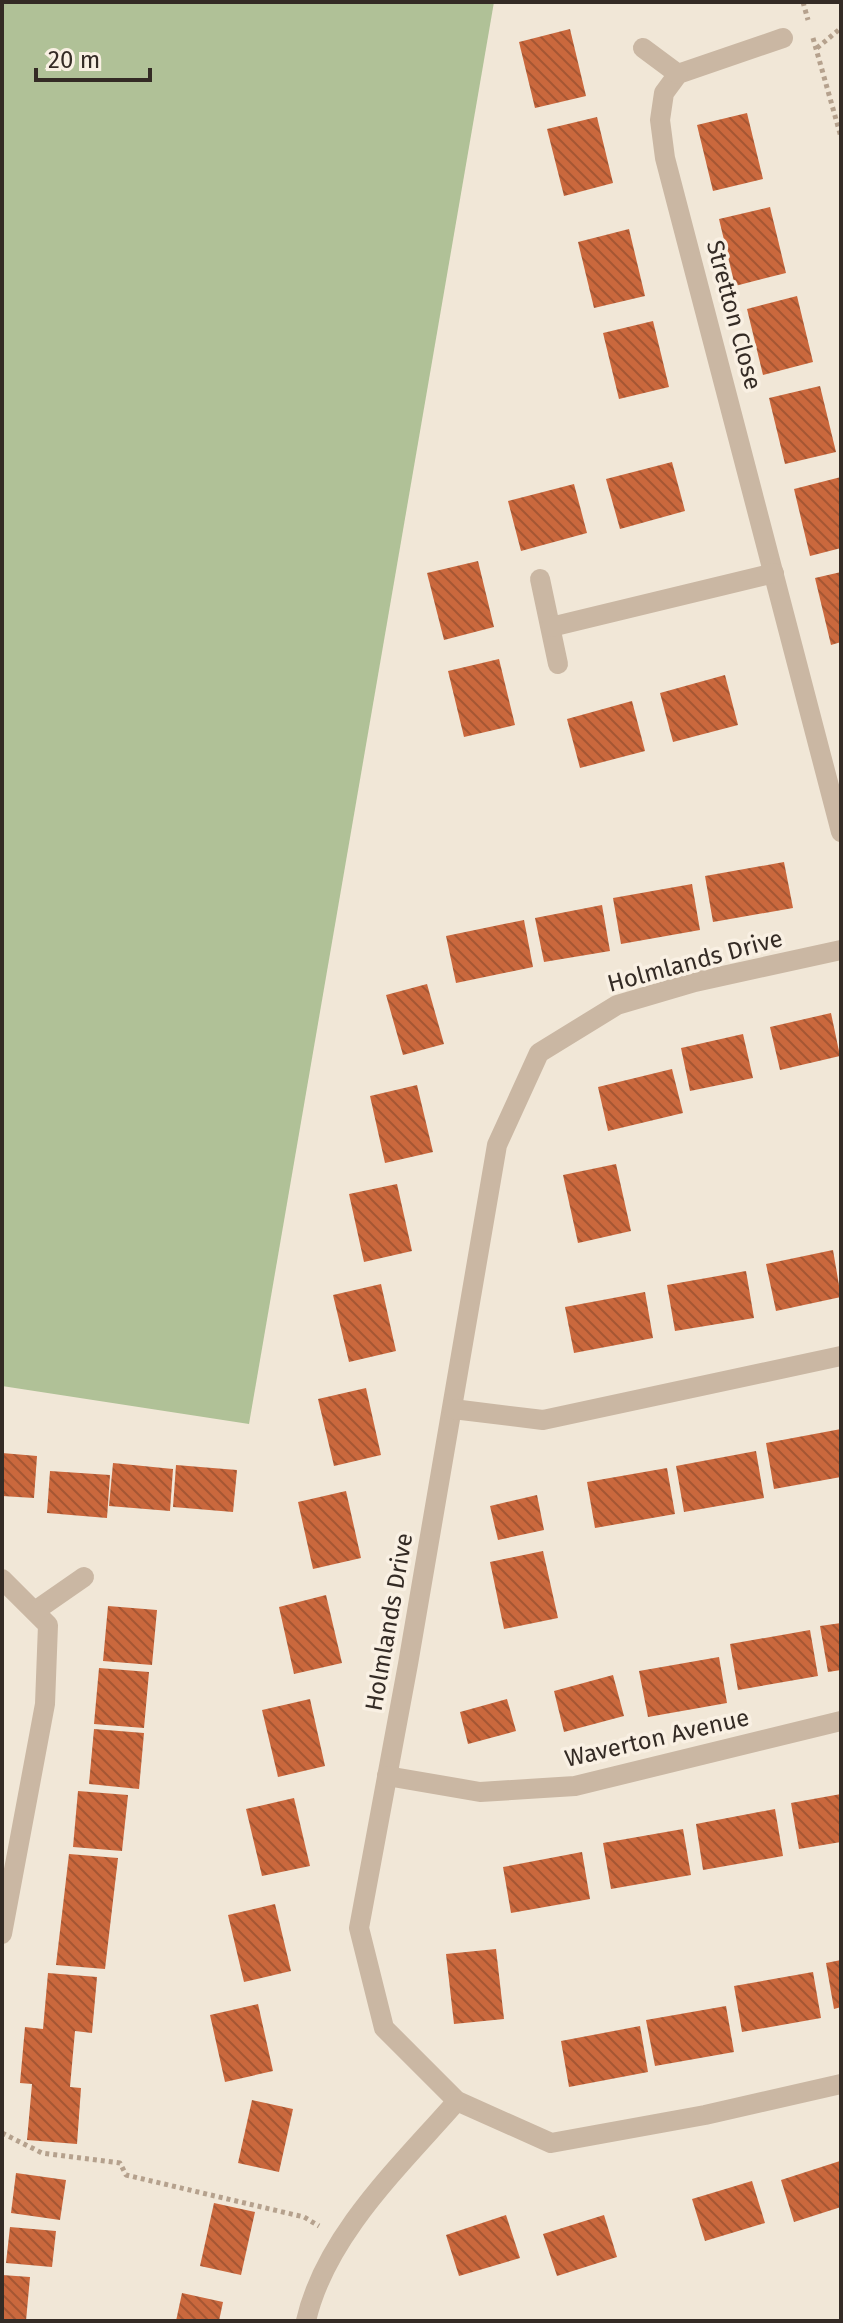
<svg xmlns="http://www.w3.org/2000/svg" width="843" height="2323" font-family="'Fira Sans',sans-serif">
	<style>
		.green { fill: #b0c197 }
		.building { fill: url(#building-back-hatch) }
		.lines { fill: none; stroke-linecap: round; stroke-linejoin: round }
		.path { stroke: #b5a18d; stroke-width: 5; stroke-dasharray: 4 4; stroke-linecap: butt }
		.street { stroke: #cab7a3; stroke-width: 20 }
		.labels { text-anchor: middle; stroke-width: 7; stroke-linejoin: round; paint-order: stroke }
		.street-label { font-size: 24px; fill: #342b25; stroke: #f9f0e3 }
	</style>
	<defs>
		<pattern id="building-back-hatch" width="6" height="6" patternUnits="userSpaceOnUse" patternTransform="scale(2)"><rect width="6" height="6" fill="#ca683d"/><path d="M-1 5l2 2M0 0l6 6M5-1l2 2" fill="none" stroke="#a55633"/></pattern>
	</defs>
	<rect width="100%" height="100%" fill="#f1e7d7"/>
	<polygon class="green" points="2,2 494,2 249,1424 2,1386"/>
	<g class="building">
		<polygon points="570,29 586,96 535,108 519,42"/>
		<polygon points="747,113 763,179 713,191 697,125"/>
		<polygon points="597,117 613,183 564,196 547,129"/>
		<polygon points="770,207 786,273 735,286 719,219"/>
		<polygon points="629,229 645,296 594,308 578,242"/>
		<polygon points="797,296 813,362 763,375 747,309"/>
		<polygon points="653,321 669,387 619,399 603,333"/>
		<polygon points="820,386 836,452 785,464 769,398"/>
		<polygon points="672,462 685,511 620,529 606,479"/>
		<polygon points="841,477 841,548 810,556 794,489"/>
		<polygon points="574,484 587,533 521,551 508,501"/>
		<polygon points="478,561 494,627 444,640 427,573"/>
		<polygon points="841,572 841,642 831,645 815,578"/>
		<polygon points="499,659 515,725 464,737 448,671"/>
		<polygon points="725,675 738,725 673,742 660,693"/>
		<polygon points="632,701 645,751 580,768 567,719"/>
		<polygon points="784,862 793,908 713,922 705,876"/>
		<polygon points="692,884 700,930 621,944 613,898"/>
		<polygon points="602,905 610,951 544,962 535,918"/>
		<polygon points="524,920 533,967 456,983 446,936"/>
		<polygon points="427,984 444,1044 403,1055 386,995"/>
		<polygon points="831,1013 840,1056 780,1070 770,1027"/>
		<polygon points="743,1034 753,1078 690,1091 681,1048"/>
		<polygon points="672,1069 683,1113 608,1131 598,1087"/>
		<polygon points="417,1085 433,1152 385,1163 370,1096"/>
		<polygon points="616,1164 631,1231 578,1243 563,1175"/>
		<polygon points="397,1184 412,1251 364,1262 349,1194"/>
		<polygon points="833,1250 841,1297 776,1311 766,1264"/>
		<polygon points="746,1271 754,1318 675,1331 667,1285"/>
		<polygon points="381,1284 396,1351 349,1362 333,1295"/>
		<polygon points="645,1292 653,1338 574,1353 565,1307"/>
		<polygon points="366,1388 381,1455 334,1466 318,1399"/>
		<polygon points="841,1429 841,1477 774,1489 766,1443"/>
		<polygon points="756,1451 764,1498 684,1512 676,1466"/>
		<polygon points="2,1453 37,1456 34,1498 2,1496"/>
		<polygon points="113,1463 173,1469 170,1511 109,1506"/>
		<polygon points="176,1465 237,1470 233,1512 173,1507"/>
		<polygon points="667,1468 675,1514 595,1528 587,1482"/>
		<polygon points="50,1471 110,1475 107,1518 47,1513"/>
		<polygon points="346,1491 361,1558 313,1569 298,1502"/>
		<polygon points="537,1495 544,1530 498,1540 490,1506"/>
		<polygon points="543,1551 558,1618 504,1629 490,1562"/>
		<polygon points="326,1595 342,1663 294,1674 279,1607"/>
		<polygon points="108,1606 157,1610 152,1665 103,1661"/>
		<polygon points="841,1623 841,1670 828,1672 820,1626"/>
		<polygon points="810,1630 818,1676 738,1690 730,1644"/>
		<polygon points="719,1657 727,1703 648,1717 639,1671"/>
		<polygon points="99,1668 149,1672 144,1728 94,1724"/>
		<polygon points="613,1675 624,1716 564,1732 554,1691"/>
		<polygon points="310,1699 325,1766 278,1777 262,1710"/>
		<polygon points="507,1699 516,1731 468,1744 460,1712"/>
		<polygon points="94,1729 144,1733 139,1789 89,1784"/>
		<polygon points="78,1791 128,1795 122,1851 73,1847"/>
		<polygon points="841,1794 841,1842 799,1849 791,1803"/>
		<polygon points="294,1798 310,1866 262,1876 246,1809"/>
		<polygon points="775,1809 783,1856 703,1870 696,1824"/>
		<polygon points="683,1829 691,1875 611,1889 603,1843"/>
		<polygon points="582,1852 590,1899 511,1913 503,1867"/>
		<polygon points="69,1854 118,1858 105,1969 56,1965"/>
		<polygon points="275,1904 291,1971 244,1982 228,1915"/>
		<polygon points="496,1949 504,2019 454,2024 446,1954"/>
		<polygon points="841,1960 841,2007 834,2009 826,1963"/>
		<polygon points="813,1972 821,2018 742,2032 734,1986"/>
		<polygon points="48,1973 97,1977 92,2033 75,2031 70,2087 81,2088 77,2144 27,2140 32,2084 20,2083 25,2027 43,2029"/>
		<polygon points="258,2004 273,2071 225,2082 210,2015"/>
		<polygon points="726,2006 734,2052 655,2066 646,2020"/>
		<polygon points="640,2026 648,2072 569,2087 561,2041"/>
		<polygon points="252,2100 293,2109 279,2172 238,2163"/>
		<polygon points="840,2161 841,2207 794,2222 781,2180"/>
		<polygon points="16,2173 66,2180 60,2220 11,2213"/>
		<polygon points="752,2181 765,2223 705,2241 692,2199"/>
		<polygon points="214,2203 255,2212 241,2275 200,2266"/>
		<polygon points="506,2215 520,2258 459,2276 446,2235"/>
		<polygon points="604,2215 617,2257 557,2276 543,2234"/>
		<polygon points="10,2227 56,2231 52,2267 6,2263"/>
		<polygon points="2,2275 30,2277 26,2321 2,2321"/>
		<polygon points="182,2293 223,2302 219,2321 176,2321"/>
	</g>
	<g class="lines">
		<g class="path">
			<polyline points="803,2 808,20"/>
			<polyline points="813,38 841,137"/>
			<polyline points="817,48 841,28"/>
			<polyline points="2,2133 42,2153 120,2163 126,2175 304,2217 319,2226"/>
		</g>
		<g class="street">
			<polyline points="783,38 678,74 664,93 660,120 665,158 841,832"/>
			<polyline points="643,48 678,74"/>
			<polyline points="540,579 558,664"/>
			<polyline points="551,627 774,573"/>
			<polyline points="841,950 695,982 617,1005 539,1053 497,1145 408,1664 359,1928 384,2028 457,2101 551,2143 705,2115 841,2084"/>
			<polyline points="453,1409 543,1420 841,1356"/>
			<polyline points="2,1579 48,1625 45,1704 2,1934"/>
			<polyline points="35,1611 84,1577"/>
			<polyline points="387,1776 480,1792 575,1786 841,1721"/>
			<path d="M 306,2321 C 325,2236 401,2165 457,2101"/>
		</g>
	</g>
	<g class="labels">
		<g class="street-label">
			<text transform="translate(734 315) rotate(75)" y="8">Stretton Close</text>
			<text transform="translate(695 961) rotate(-15)" y="8">Holmlands Drive</text>
			<text transform="translate(389 1622) rotate(-80)" y="8">Holmlands Drive</text>
			<text transform="translate(657 1738) rotate(-13)" y="8">Waverton Avenue</text>
		</g>
	</g>
	<rect width="843" height="2323" fill="none" stroke="#342b25" stroke-width="8"/>
	<path d="M36 68v12h114v-12" fill="none" stroke="#342b25" stroke-width="4"/>
	<text x="48" y="68" font-size="24" fill="#342b25" stroke="#f9f0e3" stroke-width="6" paint-order="stroke">20 m</text>
</svg>
